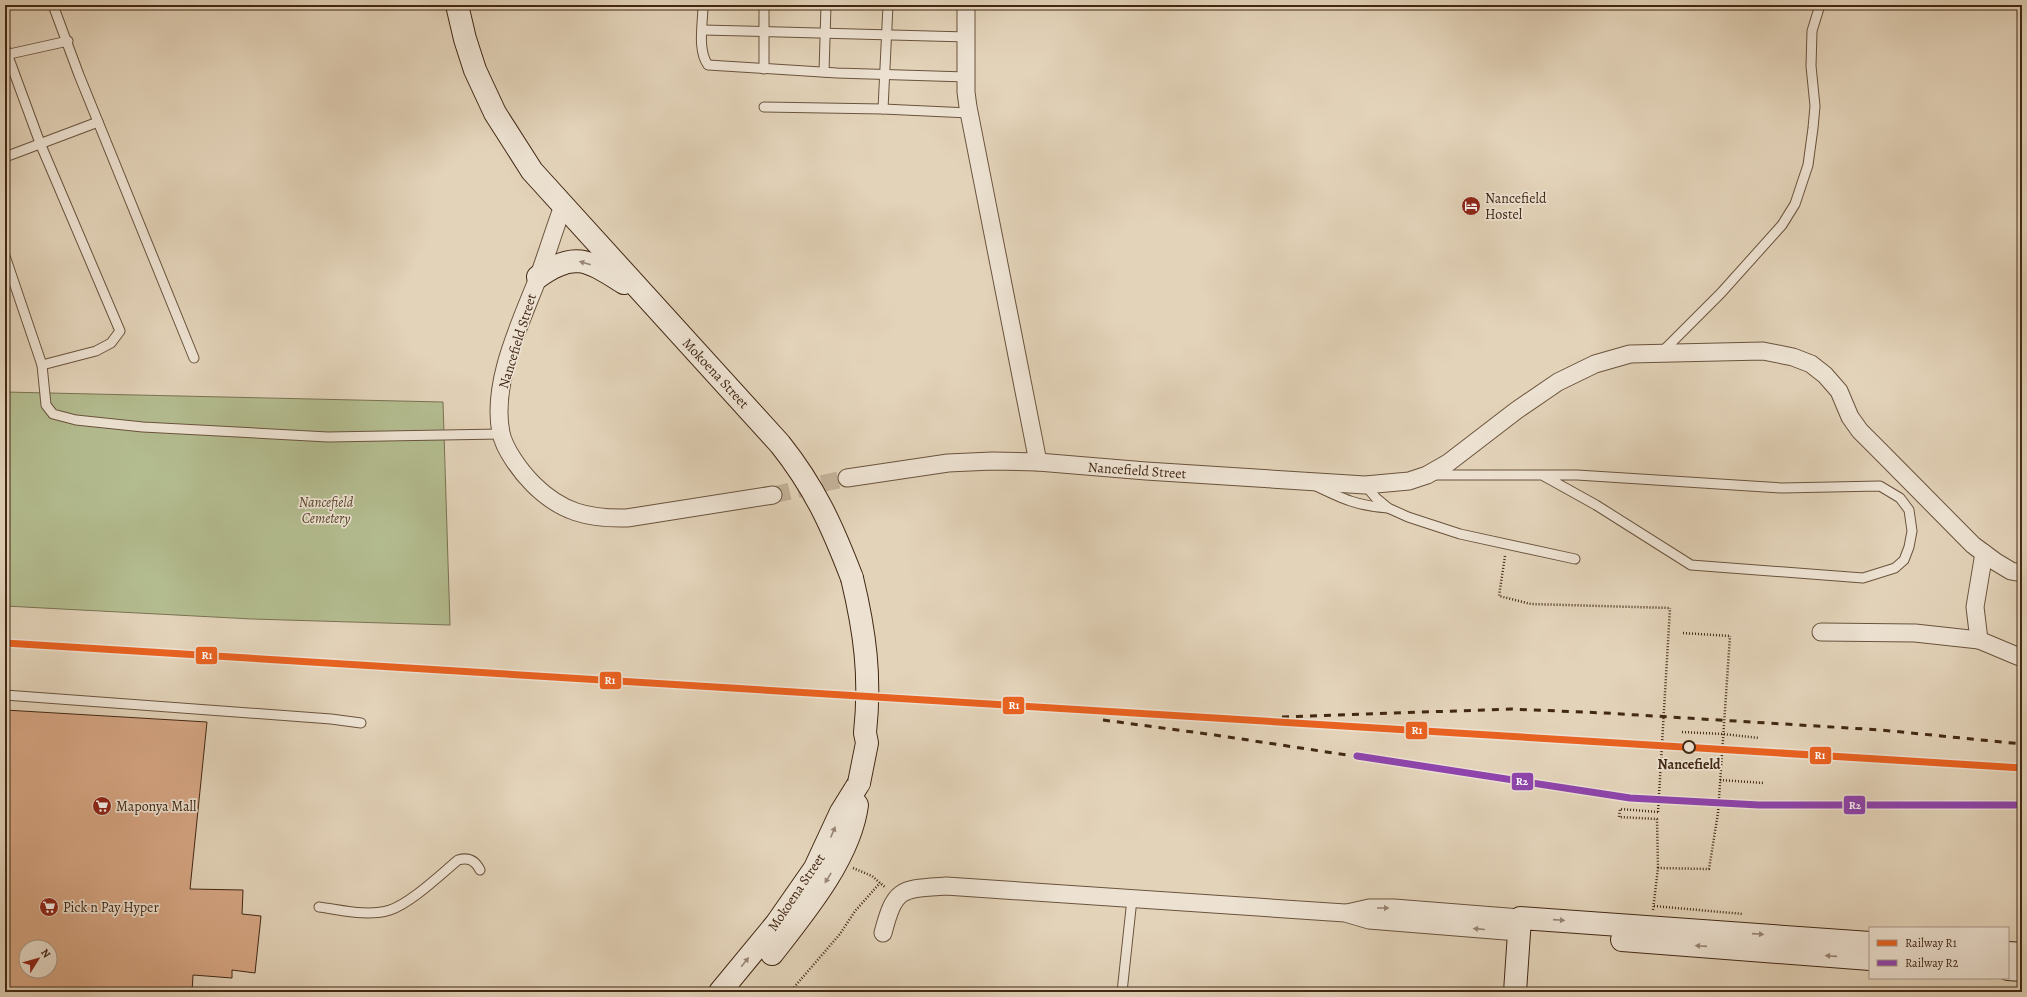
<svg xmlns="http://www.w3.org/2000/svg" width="2027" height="997" font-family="Alegreya,serif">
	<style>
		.green { fill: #b3bc8f; stroke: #7a7252 }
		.building { fill: #d7a785; stroke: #422814; fill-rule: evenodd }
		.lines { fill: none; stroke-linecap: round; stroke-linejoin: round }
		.street-tunnel { stroke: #c3b198; stroke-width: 17; stroke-dasharray: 17 8; stroke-linecap: butt }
		.lane-casing { stroke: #6a533d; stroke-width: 11 }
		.street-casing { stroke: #6a533d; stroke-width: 19 }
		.secondary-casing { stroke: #422814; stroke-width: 24 }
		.path { stroke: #422814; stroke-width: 2.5; stroke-dasharray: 1 2; stroke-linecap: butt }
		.lane { stroke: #ede2d2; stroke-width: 9 }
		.street { stroke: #ede2d2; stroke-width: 17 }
		.secondary { stroke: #ede2d2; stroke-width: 22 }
		.rail { stroke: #422814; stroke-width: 3; stroke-dasharray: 7 7; stroke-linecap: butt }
		.secondary-bridge-casing { stroke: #422814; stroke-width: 24; stroke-linecap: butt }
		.path-bridge { stroke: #422814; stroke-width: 2.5; stroke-dasharray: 1 2; stroke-linecap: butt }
		.secondary-bridge { stroke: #ede2d2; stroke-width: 22 }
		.rail-1-casing { stroke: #ede2d2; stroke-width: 10 }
		.rail-2-casing { stroke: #ede2d2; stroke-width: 10 }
		.rail-1 { stroke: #e96221; stroke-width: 7 }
		.rail-2 { stroke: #8e44ad; stroke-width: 7 }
		.oneway { fill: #988573 }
		.stop-dot { fill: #ede2d2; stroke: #422814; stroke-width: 2 }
		.labels { text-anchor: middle; stroke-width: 3.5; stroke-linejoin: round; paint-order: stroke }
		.poi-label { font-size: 14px; fill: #422814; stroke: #ede2d2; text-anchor: start }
		.street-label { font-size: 14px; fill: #422814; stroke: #ede2d2 }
		.park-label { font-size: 14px; font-style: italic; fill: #59462d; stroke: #ede2d2 }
		.stop-label { font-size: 14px; font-weight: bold; fill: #422814; stroke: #ede2d2 }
		.line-badge { stroke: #ede2d2; stroke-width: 1.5 }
		.badge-label { font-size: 11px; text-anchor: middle; font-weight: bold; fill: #fff }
	</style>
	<rect width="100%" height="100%" fill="#e3d3b9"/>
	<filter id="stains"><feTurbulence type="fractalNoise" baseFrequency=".005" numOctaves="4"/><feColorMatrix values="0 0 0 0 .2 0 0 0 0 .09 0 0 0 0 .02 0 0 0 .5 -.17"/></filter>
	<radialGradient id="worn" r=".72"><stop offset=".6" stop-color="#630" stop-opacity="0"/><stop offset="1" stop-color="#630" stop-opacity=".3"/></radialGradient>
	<polygon class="green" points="5,392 443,402 450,625 252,619 5,606"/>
	<path class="building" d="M 5,710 L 207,722 L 190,889 L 243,890 L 242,914 L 261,916 L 255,973 L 232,970 L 232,978 L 193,975 L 192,992 L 5,992 ZM 26,947 L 50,947 L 50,971 L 26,971 Z"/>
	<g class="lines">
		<polyline class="street-tunnel" points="773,495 847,478"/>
		<g class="lane-casing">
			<g id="lane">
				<polyline points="53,5 79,75 194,358"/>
				<path d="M 703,5 C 703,23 697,50 708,65 L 837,73 L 966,77"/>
				<polyline points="703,30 967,37"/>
				<polyline points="5,48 40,143 120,331 111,343 96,351 42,365"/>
				<polyline points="5,55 68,41"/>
				<polyline points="764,69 764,5"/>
				<polyline points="824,72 826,5"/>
				<polyline points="764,107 883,109 969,113"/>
				<polyline points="883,109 888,5"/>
				<polyline points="5,157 98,122"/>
				<polyline points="5,256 42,365 46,405 53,414 76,420 143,427 328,437 501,434"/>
				<polyline points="1662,352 1721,293 1782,225 1795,204 1808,165 1813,128 1815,106 1811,66 1812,31 1820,5"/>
				<polyline points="1433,475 1577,475 1782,488 1880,486 1900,498 1909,510 1912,531 1909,547 1904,560 1895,568 1863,578 1691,565 1596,505 1542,475"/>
				<polyline points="1365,485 1376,498 1388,508 1408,517 1460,534 1575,559"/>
				<path d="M 1316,486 C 1343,499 1358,506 1388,508"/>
				<polyline points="5,695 331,719 361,723"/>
				<path d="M 319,907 C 342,910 368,917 390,910 C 411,903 441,874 458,860 C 468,857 475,860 480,870"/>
				<polyline points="1122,992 1132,899"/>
			</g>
		</g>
		<g class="street-casing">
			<g id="street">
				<polyline points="966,5 966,92 968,107 1038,462"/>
				<path d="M 563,206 C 554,230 547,254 538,278 C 520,324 491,383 501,433 C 504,449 521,472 533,484 C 561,512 588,519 627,518 L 773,495"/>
				<polyline points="847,478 948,463 992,461 1038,462 1146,471 1365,485 1409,481 1427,475 1448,463 1517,410 1558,382 1595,364 1630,354 1763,351 1793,357 1811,364 1825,375 1839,391 1850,417 1860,431 1884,455 1973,545 1996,562 2011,571 2022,573"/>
				<polyline points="1984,553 1975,607 1979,640 2022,658"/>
				<polyline points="1821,632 1915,633 1979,640"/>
				<polyline points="1347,913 1369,908 1394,908 1520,918"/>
				<path d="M 883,933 C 895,887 901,889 946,886 L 1345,913 L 1369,920 L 1518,932"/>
			</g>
		</g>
		<g class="secondary-casing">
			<g id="secondary">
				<path d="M 457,5 L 465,39 L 475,70 L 495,113 L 532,171 L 780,444 C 815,488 832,526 852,578"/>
				<path d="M 538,277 C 575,250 589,261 624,283"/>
				<polyline points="1622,940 1870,959"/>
				<polyline points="2008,953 2022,954"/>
				<path d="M 772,954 C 804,913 850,858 857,805"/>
				<polyline points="2008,969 2022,970"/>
				<polyline points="720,992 776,924 815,868 841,812 859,783"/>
				<polyline points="1515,992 1520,918 1870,943"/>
			</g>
		</g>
		<g class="path">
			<polyline points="1505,556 1499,596 1531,604 1670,608"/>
			<polyline points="1683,633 1730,636"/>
			<polyline points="1682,732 1723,734 1759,738"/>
			<polyline points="1720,780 1764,783"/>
			<polyline points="1658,812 1620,809 1619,817 1657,819 1658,868"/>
			<polyline points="853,868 872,876 886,888"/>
			<polyline points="1654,906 1743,914"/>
			<polyline points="1653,910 1658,868 1709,869 1718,813"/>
			<polyline points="790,992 840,934 855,911 880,883"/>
		</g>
		<use href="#lane" class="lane"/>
		<use href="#street" class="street"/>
		<use href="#secondary" class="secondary"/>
		<g class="rail">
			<polyline points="5,643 2022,768"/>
			<polyline points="1282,717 1511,709 1605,713 1881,730 2022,744"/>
			<polyline points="1103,720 1215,735 1630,798 1759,805 2022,805"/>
		</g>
		<g class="secondary-bridge-casing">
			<path id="secondary-bridge" d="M 852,578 C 865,632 871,677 865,733 L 867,743 L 859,783"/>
		</g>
		<g class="path-bridge">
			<polyline points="1658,812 1670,608"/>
			<polyline points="1718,813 1730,636"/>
		</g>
		<use href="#secondary-bridge" class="secondary-bridge"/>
		<g class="rail-1-casing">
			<polyline id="rail-1" points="5,643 2022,768"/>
		</g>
		<g class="rail-2-casing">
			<polyline id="rail-2" points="1357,756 1630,798 1759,805 2022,805"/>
		</g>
		<use href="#rail-1" class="rail-1"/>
		<use href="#rail-2" class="rail-2"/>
	</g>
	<defs><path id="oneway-solid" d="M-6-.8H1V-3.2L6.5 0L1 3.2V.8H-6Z"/></defs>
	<g class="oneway">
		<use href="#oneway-solid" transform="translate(585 263) rotate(-164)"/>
		<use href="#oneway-solid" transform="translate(833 832) rotate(-67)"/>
		<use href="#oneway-solid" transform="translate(828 878) rotate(122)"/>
		<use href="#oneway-solid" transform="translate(1383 908)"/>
		<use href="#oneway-solid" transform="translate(1559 920) rotate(4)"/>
		<use href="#oneway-solid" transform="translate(1479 929) rotate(-175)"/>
		<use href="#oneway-solid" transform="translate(1758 934) rotate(4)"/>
		<use href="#oneway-solid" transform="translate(1701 946) rotate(-176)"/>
		<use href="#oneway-solid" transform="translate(1831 956) rotate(-176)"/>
		<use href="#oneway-solid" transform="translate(745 962) rotate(-51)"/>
	</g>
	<defs>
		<g id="hotel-disc" transform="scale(1)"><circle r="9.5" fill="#8f2418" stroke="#ede2d2"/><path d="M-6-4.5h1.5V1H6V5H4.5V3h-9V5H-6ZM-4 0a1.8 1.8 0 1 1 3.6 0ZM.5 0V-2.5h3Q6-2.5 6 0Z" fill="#fff"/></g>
		<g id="supermarket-disc" transform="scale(1)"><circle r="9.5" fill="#8f2418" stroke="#ede2d2"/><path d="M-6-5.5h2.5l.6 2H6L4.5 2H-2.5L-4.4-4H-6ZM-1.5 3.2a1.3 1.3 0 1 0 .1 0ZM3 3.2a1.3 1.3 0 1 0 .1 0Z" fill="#fff"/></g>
	</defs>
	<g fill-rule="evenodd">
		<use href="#hotel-disc" x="1471" y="206"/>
		<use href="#supermarket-disc" x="102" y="806"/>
		<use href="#supermarket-disc" x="49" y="907"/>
	</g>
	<circle class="stop-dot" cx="1689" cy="747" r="6"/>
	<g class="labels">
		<g class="poi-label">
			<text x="1485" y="203">Nancefield<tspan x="1485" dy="16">Hostel</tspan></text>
			<text x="116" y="811">Maponya Mall</text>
			<text x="63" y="912">Pick n Pay Hyper</text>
		</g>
		<g class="street-label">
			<text transform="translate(517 341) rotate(-73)" y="5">Nancefield Street</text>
			<text transform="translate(716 373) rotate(47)" y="5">Mokoena Street</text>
			<text transform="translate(1137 470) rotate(4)" y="5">Nancefield Street</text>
			<text transform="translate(796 892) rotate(-56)" y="5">Mokoena Street</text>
		</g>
		<g class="park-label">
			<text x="326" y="507">Nancefield<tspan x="326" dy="16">Cemetery</tspan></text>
		</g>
		<g class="stop-label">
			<text x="1689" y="769">Nancefield</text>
		</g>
	</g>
	<g class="line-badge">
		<rect x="195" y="646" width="23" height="19" rx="4" fill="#e96221"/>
		<rect x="599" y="671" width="23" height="19" rx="4" fill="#e96221"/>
		<rect x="1002" y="696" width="23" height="19" rx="4" fill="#e96221"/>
		<rect x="1405" y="721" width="23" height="19" rx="4" fill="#e96221"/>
		<rect x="1809" y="746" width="23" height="19" rx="4" fill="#e96221"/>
		<rect x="1511" y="772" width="23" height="19" rx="4" fill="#8e44ad"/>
		<rect x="1843" y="795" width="23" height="20" rx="4" fill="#8e44ad"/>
	</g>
	<g class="badge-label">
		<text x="207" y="659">R1</text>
		<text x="610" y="684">R1</text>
		<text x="1014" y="709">R1</text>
		<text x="1417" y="734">R1</text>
		<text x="1820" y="759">R1</text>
		<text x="1522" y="785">R2</text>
		<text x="1855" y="809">R2</text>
	</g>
	<rect width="2027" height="997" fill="none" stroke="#e3d3b9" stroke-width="20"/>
	<rect x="6" y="6" width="2015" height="985" fill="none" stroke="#422814" stroke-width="2"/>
	<rect x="10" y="10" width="2007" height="977" fill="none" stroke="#422814"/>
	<rect x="1869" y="927" width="140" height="52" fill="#ede2d2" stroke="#a99886"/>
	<rect x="1877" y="940" width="20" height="6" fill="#e96221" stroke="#a99886"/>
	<text x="1905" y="947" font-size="12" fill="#422814">Railway R1</text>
	<rect x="1877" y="960" width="20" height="6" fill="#8e44ad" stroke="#a99886"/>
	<text x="1905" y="967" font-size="12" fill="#422814">Railway R2</text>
	<g transform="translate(38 959) rotate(53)"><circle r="19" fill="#ede2d2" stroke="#a99886"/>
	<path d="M0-3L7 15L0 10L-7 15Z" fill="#8f2418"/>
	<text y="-6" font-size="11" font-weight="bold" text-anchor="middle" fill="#422814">N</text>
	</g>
	<rect width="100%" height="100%" filter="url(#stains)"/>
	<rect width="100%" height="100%" fill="url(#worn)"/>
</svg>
